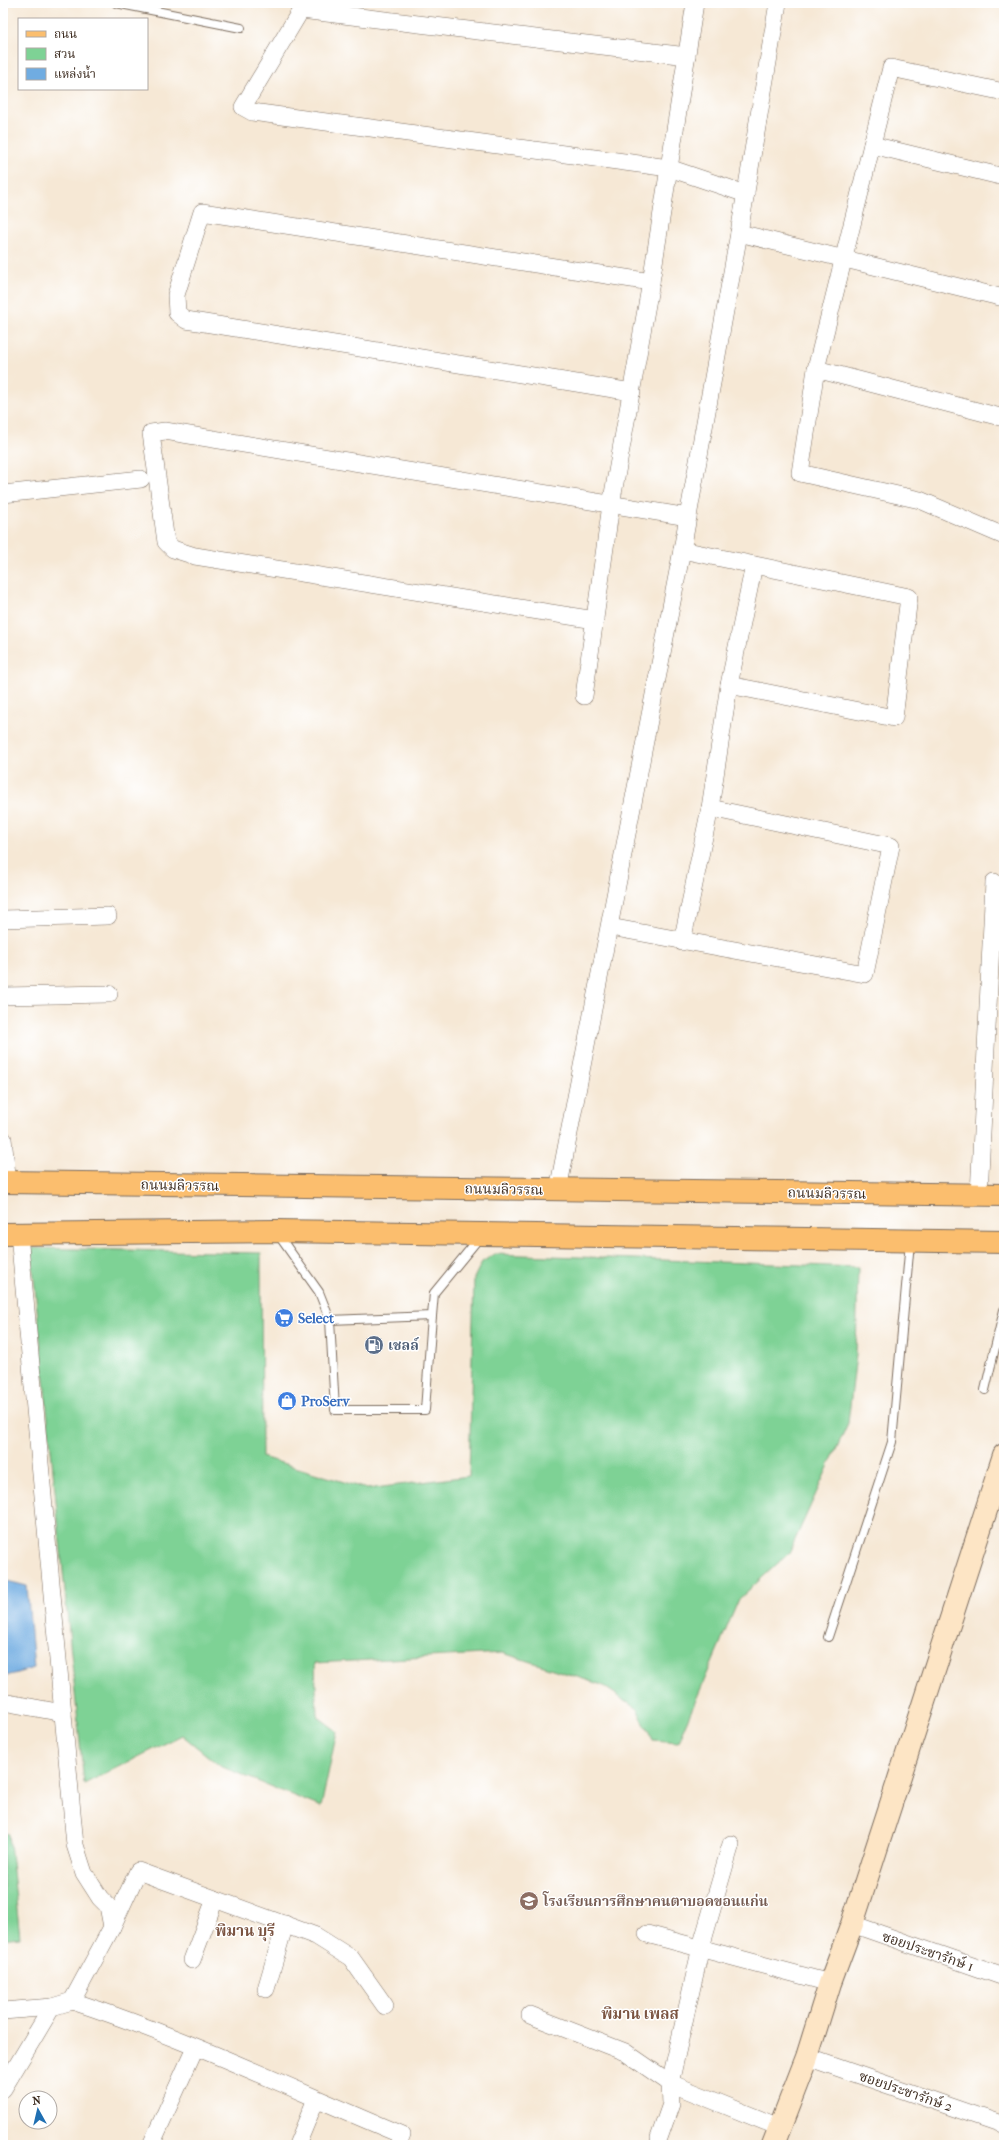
<svg xmlns="http://www.w3.org/2000/svg" width="1007" height="2148" font-family="'IM FELL French Canon','Noto Serif Thai',serif">
	<style>
		.green { fill: #7ed295; stroke: #5c7e5a }
		.water { fill: #70ace1; stroke: #566b80 }
		.lines { fill: none; stroke-linecap: round; stroke-linejoin: round }
		.lane-casing { stroke: #7c6c5e; stroke-width: 10 }
		.street-casing { stroke: #7c6c5e; stroke-width: 18 }
		.secondary-casing { stroke: #7c6c5e; stroke-width: 24 }
		.primary-casing { stroke: #7c6c5e; stroke-width: 24 }
		.lane { stroke: #fff; stroke-width: 8 }
		.street { stroke: #fff; stroke-width: 17 }
		.secondary { stroke: #fde5c5; stroke-width: 22 }
		.primary { stroke: #fbbe6e; stroke-width: 22 }
		.labels { text-anchor: middle; stroke-width: 3; stroke-linejoin: round; paint-order: stroke }
		.street-label { font-size: 14px; fill: #3b2a1e; stroke: #fff }
		.shop-label { font-size: 14px; font-weight: bold; fill: #366cbe; stroke: #fff; text-anchor: start }
		.service-label { font-size: 14px; font-weight: bold; fill: #4e5e75; stroke: #fff; text-anchor: start }
		.education-label { font-size: 14px; font-weight: bold; fill: #785e54; stroke: #fff; text-anchor: start }
		.neighbourhood-label { font-size: 15px; font-weight: bold; fill: #7b5441; stroke: #fff }
	</style>
	<rect width="100%" height="100%" fill="#fff"/>
	<filter id="ink" filterUnits="userSpaceOnUse"><feTurbulence type="fractalNoise" baseFrequency=".025" numOctaves="2"/><feDisplacementMap in="SourceGraphic" scale="8" xChannelSelector="R" yChannelSelector="G"/><feConvolveMatrix kernelMatrix="1 2 1 2 8 2 1 2 1" color-interpolation-filters="sRGB"/></filter>
	<filter id="wash" filterUnits="userSpaceOnUse"><feTurbulence type="fractalNoise" baseFrequency=".012" numOctaves="4" result="noise"/><feDisplacementMap in="SourceGraphic" scale="16" xChannelSelector="R" yChannelSelector="G"/><feGaussianBlur stdDeviation="0.9" result="paint"/><feColorMatrix in="noise" values="0 0 0 0 0 0 0 0 0 0 0 0 0 0 0 0 0 1.4 0 .05"/><feComposite in="paint" operator="in"/></filter>
	<g filter="url(#wash)">
		<rect width="100%" height="100%" fill="#f6e8d5"/>
		<g class="green">
			<polygon points="31,1248 261,1253 262,1457 367,1489 469,1476 474,1278 482,1262 495,1254 858,1267 856,1355 848,1423 789,1553 739,1599 678,1742 653,1740 637,1709 602,1685 503,1653 315,1663 317,1716 337,1731 321,1807 220,1766 182,1735 84,1784"/>
			<polygon points="3,1833 9,1834 20,1937 3,1939"/>
		</g>
		<polygon class="water" points="3,1580 27,1586 34,1668 3,1677"/>
	</g>
	<g filter="url(#ink)">
		<g class="lines">
			<g class="lane-casing">
				<g id="lane">
					<polyline points="116,3 241,28"/>
					<polyline points="277,1233 319,1292 330,1320 432,1316 434,1293 480,1237"/>
					<polyline points="330,1320 335,1410 425,1410 432,1316"/>
					<polyline points="985,1390 1004,1310"/>
					<polyline points="828,1637 892,1442 910,1242"/>
				</g>
			</g>
			<g class="street-casing">
				<g id="street">
					<polyline points="687,56 301,10 243,107 252,112 669,168 746,194"/>
					<polyline points="1004,92 891,68 816,369 800,473 920,500 1004,536"/>
					<polyline points="872,145 1004,177"/>
					<polyline points="739,233 1004,298"/>
					<polyline points="816,369 1004,418"/>
					<polyline points="632,392 186,320 177,313 176,295 202,212 651,282"/>
					<polyline points="3,494 141,479"/>
					<polyline points="682,550 909,597 894,718 729,685"/>
					<polyline points="595,620 195,556 173,549 166,542 151,433 165,431 688,517"/>
					<polyline points="584,696 611,505 651,282 695,3"/>
					<polyline points="3,919 108,916"/>
					<polyline points="610,927 865,974 891,846 710,808"/>
					<polyline points="682,942 710,808 729,685 754,565"/>
					<polyline points="3,996 109,994"/>
					<polyline points="3,1139 8,1183"/>
					<polyline points="558,1190 682,550 739,233 778,3"/>
					<polyline points="979,1195 994,882"/>
					<path d="M 19,1234 L 75,1845 L 84,1873 L 100,1898 L 108,1906 L 112,1927 L 72,2001 C 183,2037 294,2090 402,2135 L 398,2145"/>
					<polyline points="3,1702 63,1713"/>
					<polyline points="852,1924 1004,1977"/>
					<polyline points="112,1927 138,1871 316,1936 351,1958 385,2006"/>
					<polyline points="647,1934 830,1983"/>
					<polyline points="192,1960 215,1899"/>
					<polyline points="266,1989 285,1924"/>
					<polyline points="3,2011 52,2007"/>
					<polyline points="530,2015 625,2052 670,2083 779,2127"/>
					<polyline points="807,2057 1004,2125"/>
					<polyline points="3,2089 52,2007 72,2001"/>
					<polyline points="659,2138 671,2104 670,2083 701,1947 731,1844"/>
					<polyline points="151,2145 195,2048"/>
					<polyline points="297,2145 316,2099"/>
				</g>
			</g>
			<g class="secondary-casing">
				<polyline id="secondary" points="773,2145 807,2057 830,1983 852,1924 1004,1455"/>
			</g>
			<g class="primary-casing">
				<g id="primary">
					<polyline points="3,1182 1004,1195"/>
					<polyline points="3,1234 275,1231 1004,1242"/>
				</g>
			</g>
			<use href="#lane" class="lane"/>
			<use href="#street" class="street"/>
			<use href="#secondary" class="secondary"/>
			<use href="#primary" class="primary"/>
		</g>
	</g>
	<defs>
		<g id="supermarket-disc" transform="scale(1)"><circle r="9.5" fill="#3f7fe0" stroke="#fff"/><path d="M-6-5.5h2.5l.6 2H6L4.5 2H-2.5L-4.4-4H-6ZM-1.5 3.2a1.3 1.3 0 1 0 .1 0ZM3 3.2a1.3 1.3 0 1 0 .1 0Z" fill="#fff"/></g>
		<g id="fuel-disc" transform="scale(1)"><circle r="9.5" fill="#5c6f8a" stroke="#fff"/><path d="M-5.5-6h7V0h2V4h1.3V-2.5L3-4.5l.8-.8L6-3V5H2.5V1h-1V6h-7ZM-4.2-4.7v3.2H.2V-4.7Z" fill="#fff"/></g>
		<g id="shop-disc" transform="scale(1)"><circle r="9.5" fill="#3f7fe0" stroke="#fff"/><path d="M-5-2.5h2.3a2.7 3.5 0 0 1 5.4 0H5L5.5 6h-11ZM-1.5-2.5h3a1.5 2.3 0 0 0-3 0Z" fill="#fff"/></g>
		<g id="school-disc" transform="scale(1)"><circle r="9.5" fill="#8d6e63" stroke="#fff"/><path d="M0-5L7-2L0 1L-7-2ZM-4 1L0 2.5L4 1V4Q0 6-4 4Z" fill="#fff"/></g>
	</defs>
	<g fill-rule="evenodd">
		<use href="#supermarket-disc" x="284" y="1318"/>
		<use href="#fuel-disc" x="374" y="1345"/>
		<use href="#shop-disc" x="287" y="1401"/>
		<use href="#school-disc" x="529" y="1901"/>
	</g>
	<g class="labels">
		<g class="street-label">
			<text transform="translate(180 1185) rotate(1)" y="5">ถนนมลิวรรณ</text>
			<text transform="translate(504 1189) rotate(1)" y="5">ถนนมลิวรรณ</text>
			<text transform="translate(827 1193) rotate(1)" y="5">ถนนมลิวรรณ</text>
			<text transform="translate(928 1951) rotate(19)" y="5">ซอยประชารักษ์ 1</text>
			<text transform="translate(906 2091) rotate(19)" y="5">ซอยประชารักษ์ 2</text>
		</g>
		<g class="shop-label">
			<text x="298" y="1323">Select</text>
			<text x="301" y="1406">ProServ</text>
		</g>
		<g class="service-label">
			<text x="388" y="1350">เชลล์</text>
		</g>
		<g class="education-label">
			<text x="543" y="1906">โรงเรียนการศึกษาคนตาบอดขอนแก่น</text>
		</g>
		<g class="neighbourhood-label">
			<text x="245" y="1936">พิมาน บุรี</text>
			<text x="640" y="2019">พิมาน เพลส</text>
		</g>
	</g>
	<rect width="1007" height="2148" fill="none" stroke="#fff" stroke-width="16"/>
	<rect x="18" y="18" width="130" height="72" fill="#ffffff" stroke="#b1aaa5"/>
	<rect x="26" y="31" width="20" height="6" fill="#fbbe6e" stroke="#b1aaa5"/>
	<text x="54" y="38" font-size="12" fill="#3b2a1e">ถนน</text>
	<rect x="26" y="48" width="20" height="12" fill="#7ed295" stroke="#b1aaa5"/>
	<text x="54" y="58" font-size="12" fill="#3b2a1e">สวน</text>
	<rect x="26" y="68" width="20" height="12" fill="#70ace1" stroke="#b1aaa5"/>
	<text x="54" y="78" font-size="12" fill="#3b2a1e">แหล่งน้ำ</text>
	<g transform="translate(38 2110) rotate(352)"><circle r="19" fill="#ffffff" stroke="#b1aaa5"/>
	<path d="M0-3L7 15L0 10L-7 15Z" fill="#1f6fb2"/>
	<text y="-6" font-size="11" font-weight="bold" text-anchor="middle" fill="#3b2a1e">N</text>
	</g>
</svg>
